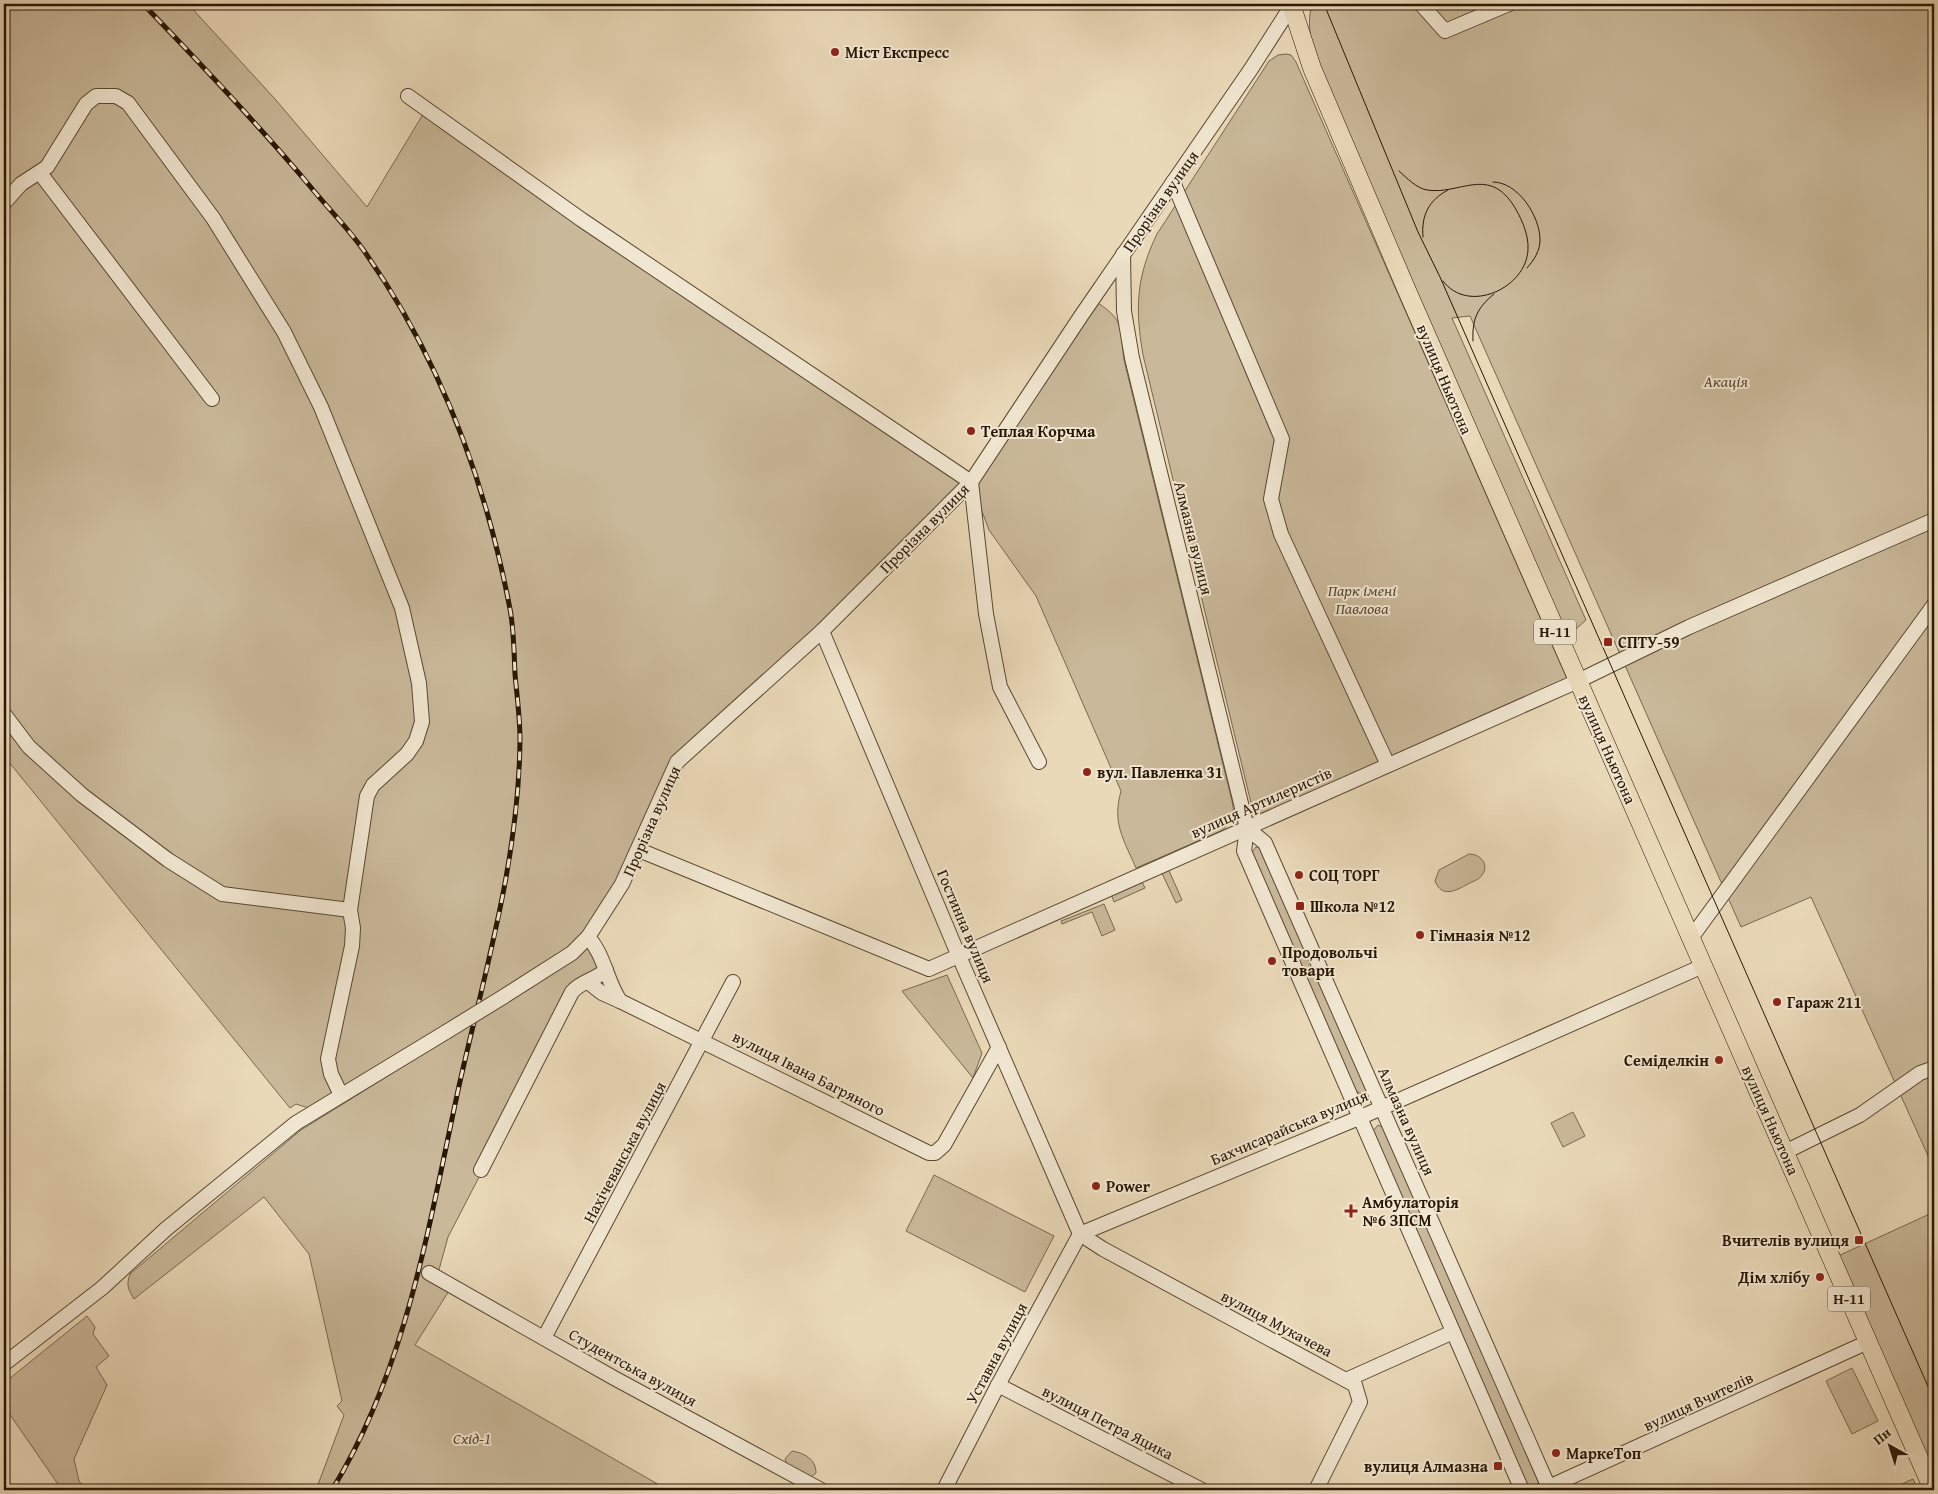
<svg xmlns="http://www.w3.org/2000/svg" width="1938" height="1494" font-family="'Gentium Book Plus',serif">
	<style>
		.green { fill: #c9b899; stroke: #78684e }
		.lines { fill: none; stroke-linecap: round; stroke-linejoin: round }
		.minor-casing { stroke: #584830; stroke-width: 16 }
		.major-casing { stroke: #281703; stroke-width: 19 }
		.minor { stroke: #f1e6d1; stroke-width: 14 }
		.major { stroke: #ead9b8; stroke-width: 18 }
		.tram { stroke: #281703; stroke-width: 1 }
		.rail-casing { stroke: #281703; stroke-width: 5 }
		.rail { stroke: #f1e6d1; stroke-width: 3; stroke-dasharray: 9; stroke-linecap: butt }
		.minor-bridge-casing { stroke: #584830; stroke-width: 16; stroke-linecap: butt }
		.minor-bridge { stroke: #f1e6d1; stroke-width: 14 }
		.poi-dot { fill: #8f2418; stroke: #f1e6d1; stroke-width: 2 }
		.labels { text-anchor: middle; stroke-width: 4; stroke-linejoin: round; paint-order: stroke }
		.shield { fill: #f1e6d1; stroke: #645541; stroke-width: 1 }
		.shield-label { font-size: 15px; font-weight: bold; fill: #281703 }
		.poi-label { font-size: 16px; font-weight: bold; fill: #281703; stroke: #f1e6d1; text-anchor: start }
		.street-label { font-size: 16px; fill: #281703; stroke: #f1e6d1 }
		.park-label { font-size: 16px; font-style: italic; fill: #584730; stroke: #f1e6d1 }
	</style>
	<rect width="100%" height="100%" fill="#ead9b8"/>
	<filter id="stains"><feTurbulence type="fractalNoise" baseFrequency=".004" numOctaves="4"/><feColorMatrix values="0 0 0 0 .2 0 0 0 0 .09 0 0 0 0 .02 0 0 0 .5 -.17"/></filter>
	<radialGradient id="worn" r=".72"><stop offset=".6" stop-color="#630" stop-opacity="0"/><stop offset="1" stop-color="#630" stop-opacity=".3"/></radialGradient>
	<g class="green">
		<path d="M 4,4 L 188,4 L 275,99 L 367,207 L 428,106 L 970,481 L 1092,299 C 1125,320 1119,324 1124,360 L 1232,801 C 1235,815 1233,822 1221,831 L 1136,868 C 1123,838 1112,823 1121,791 L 1036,596 L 989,530 L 971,482 L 677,762 L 588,937 L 606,970 L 578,986 L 448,1237 L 437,1277 L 452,1286 L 415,1345 L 668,1490 L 316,1490 L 344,1415 L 337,1406 L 342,1401 L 309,1254 L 264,1197 L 134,1299 C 128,1289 126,1285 130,1274 L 301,1130 L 449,1038 L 452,1020 L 312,1109 L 296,1104 L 290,1108 L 4,756 Z"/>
		<path d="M 1312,4 L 1934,4 L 1934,1169 L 1811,897 L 1741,927 L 1470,316 L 1452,318 L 1586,620 L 1576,629 L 1559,630 L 1322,77 C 1314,51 1305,30 1312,4 Z"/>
		<path d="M 1286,54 L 1291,55 L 1296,62 L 1567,679 L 1261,814 L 1252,807 L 1143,355 C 1135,309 1136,277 1157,234 L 1269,61 L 1278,55 Z"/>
		<polygon points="1256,847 1262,848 1367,1091 1363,1095 1356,1091 1251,853"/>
		<path d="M 1469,854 C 1480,854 1490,864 1482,875 C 1479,880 1473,881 1468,884 C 1457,890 1442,899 1435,881 L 1439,870 Z"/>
		<polygon points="1166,864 1182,900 1176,903 1159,867"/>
		<polygon points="1141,880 1145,888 1114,902 1111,894"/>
		<polygon points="1104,904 1115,930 1102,936 1092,912 1062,924 1061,921"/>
		<polygon points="947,975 982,1053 973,1078 902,991"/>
		<polygon points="1573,1112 1585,1136 1563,1147 1551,1123"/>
		<polygon points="1378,1125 1386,1129 1538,1481 1539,1484 1534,1490 1528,1489 1373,1131"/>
		<polygon points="934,1175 1054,1236 1025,1292 906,1231"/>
		<polygon points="1934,1212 1934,1477 1838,1256"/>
		<polygon points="87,1316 95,1327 93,1334 109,1356 96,1367 107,1385 74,1459 79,1481 86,1490 62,1490 4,1406 4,1383"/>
		<polygon points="1852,1368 1878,1421 1852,1434 1826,1381"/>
		<path d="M 792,1451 C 804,1453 816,1459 816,1473 L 811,1477 L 787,1464 L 785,1459 Z"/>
		<polygon points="1913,1479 1918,1490 1888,1490"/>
	</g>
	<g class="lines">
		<g class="minor-casing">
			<g id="minor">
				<polyline points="1421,4 1445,31 1509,4"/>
				<polyline points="408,96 582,220 971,482 986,614 1000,687 1039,762"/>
				<polyline points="40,173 212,399"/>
				<polyline points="1173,182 1282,439 1271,499 1281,534 1388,765"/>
				<polyline points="4,203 21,184 47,167 86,104 96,96 116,96 128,103 213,218 284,332 321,407 402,608 419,683 422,722 416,741 407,754 373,785 367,796 350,910 353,928 352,946 328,1059 331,1074 341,1095"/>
				<polyline points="1123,254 1124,311 1132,358 1247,828 1244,851 1522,1490"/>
				<polyline points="822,631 955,947 1080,1234 1103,1249 1355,1385 1360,1402 1316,1490"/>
				<polyline points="4,714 29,747 82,795 168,860 222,894 350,910"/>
				<polyline points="1247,828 1265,843 1550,1490"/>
				<polyline points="639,850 929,969 1578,681 1689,627 1934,520"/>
				<path d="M 588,937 C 605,956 606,980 620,1001 L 929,1153 L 935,1153 L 944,1145 L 999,1047"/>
				<polyline points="1691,938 1934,605"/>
				<polyline points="588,982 602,993 620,1001"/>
				<polyline points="503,997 572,953 588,937 622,884 677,762 822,631 971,482 1081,316 1251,69 1292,5"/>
				<polyline points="1785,1152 1860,1115 1920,1073 1934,1068"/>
				<path d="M 481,1170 L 572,992 C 581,981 596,980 606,970"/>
				<polyline points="1080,1234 1361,1117 1703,966"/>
				<polyline points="429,1273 614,1378 821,1490"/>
				<polyline points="544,1338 733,982"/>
				<polyline points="4,1364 102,1288 166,1229 296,1123 446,1032"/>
				<polyline points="1346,1380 1453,1332"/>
				<polyline points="998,1385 1202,1490"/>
				<polyline points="944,1490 998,1385 1080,1234"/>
				<polyline points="1542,1490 1868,1342"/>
			</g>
		</g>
		<g class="major-casing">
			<polyline id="major" points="1291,4 1312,68 1405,286 1933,1490"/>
		</g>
		<use href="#minor" class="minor"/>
		<use href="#major" class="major"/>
		<g class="tram">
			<polyline points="1324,4 1418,232 1440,277 1934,1400"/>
			<path d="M 1399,171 C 1407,178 1416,188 1427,190 C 1459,195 1487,167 1512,203 C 1520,215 1529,234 1528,249 C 1527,288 1468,315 1443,281"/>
			<path d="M 1493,182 C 1518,182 1540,216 1540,240 C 1540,251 1534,260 1527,268"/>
			<path d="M 1423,237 C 1421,215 1429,200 1448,190"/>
			<path d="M 1473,341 C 1472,319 1477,308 1494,294"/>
		</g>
		<g class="rail-casing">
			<path id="rail" d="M 143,4 C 200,63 256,122 309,185 C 326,206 346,226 362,248 C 439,356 485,478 510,609 C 514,630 514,653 515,674 C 517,696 520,718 520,739 C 519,860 485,970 459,1086 C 429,1224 407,1368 332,1490"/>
		</g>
		<use href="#rail" class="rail"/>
		<g class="minor-bridge-casing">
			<polyline id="minor-bridge" points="446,1032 503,997"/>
		</g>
		<use href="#minor-bridge" class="minor-bridge"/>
	</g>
	<g class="poi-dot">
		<circle cx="835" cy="52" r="5"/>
		<circle cx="971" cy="431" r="5"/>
		<rect x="1603" y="637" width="10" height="10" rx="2.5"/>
		<circle cx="1087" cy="772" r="5"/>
		<circle cx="1299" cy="875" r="5"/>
		<rect x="1295" y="901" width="10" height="10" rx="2.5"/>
		<circle cx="1420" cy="935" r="5"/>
		<circle cx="1272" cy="961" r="5"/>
		<circle cx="1777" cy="1002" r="5"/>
		<circle cx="1719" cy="1060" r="5"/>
		<circle cx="1096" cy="1186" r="5"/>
		<path d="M1348.5 1203.5h5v5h5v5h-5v5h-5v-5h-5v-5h5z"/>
		<rect x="1854" y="1235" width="10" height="10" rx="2.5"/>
		<circle cx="1820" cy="1277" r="5"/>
		<circle cx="1556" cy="1453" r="5"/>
		<rect x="1493" y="1461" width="10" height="10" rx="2.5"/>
	</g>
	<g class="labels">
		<g class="shield">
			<rect x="1534" y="619.5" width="42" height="25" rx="4"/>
			<rect x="1828" y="1286.5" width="42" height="25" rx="4"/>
		</g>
		<g class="shield-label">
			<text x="1555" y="637">Н-11</text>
			<text x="1849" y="1304">Н-11</text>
		</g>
		<g class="poi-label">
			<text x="845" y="58">Міст Експресс</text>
			<text x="981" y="437">Теплая Корчма</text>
			<text x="1618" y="648">СПТУ-59</text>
			<text x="1097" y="778">вул. Павленка 31</text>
			<text x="1309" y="881">СОЦ ТОРГ</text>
			<text x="1310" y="912">Школа №12</text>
			<text x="1430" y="941">Гімназія №12</text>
			<text x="1282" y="958">Продовольчі<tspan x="1282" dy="18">товари</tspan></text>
			<text x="1787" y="1008">Гараж 211</text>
			<text x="1709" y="1066" text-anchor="end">Семіделкін</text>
			<text x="1106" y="1192">Power</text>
			<text x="1362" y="1208">Амбулаторія<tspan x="1362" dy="18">№6 ЗПСМ</tspan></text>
			<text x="1849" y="1246" text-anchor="end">Вчителів вулиця</text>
			<text x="1810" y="1283" text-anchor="end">Дім хлібу</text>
			<text x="1566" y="1459">МаркеТоп</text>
			<text x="1488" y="1472" text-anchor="end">вулиця Алмазна</text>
		</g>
		<g class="street-label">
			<text transform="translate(1160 201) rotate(-55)" y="6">Прорізна вулиця</text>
			<text transform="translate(1445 379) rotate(67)" y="6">вулиця Ньютона</text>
			<text transform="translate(924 528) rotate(-45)" y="6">Прорізна вулиця</text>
			<text transform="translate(1194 538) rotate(76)" y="6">Алмазна вулиця</text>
			<text transform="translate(1608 749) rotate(66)" y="6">вулиця Ньютона</text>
			<text transform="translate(1261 802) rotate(-24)" y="6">вулиця Артилеристів</text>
			<text transform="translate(651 821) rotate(-66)" y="6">Прорізна вулиця</text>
			<text transform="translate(966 926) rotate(67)" y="6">Гостинна вулиця</text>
			<text transform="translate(809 1073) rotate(27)" y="6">вулиця Івана Багряного</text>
			<text transform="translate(1771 1120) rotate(66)" y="6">вулиця Ньютона</text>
			<text transform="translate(1407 1121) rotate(66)" y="6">Алмазна вулиця</text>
			<text transform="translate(1289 1127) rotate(-23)" y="6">Бахчисарайська вулиця</text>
			<text transform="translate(624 1152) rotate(-62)" y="6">Нахічеванська вулиця</text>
			<text transform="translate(1277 1323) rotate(28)" y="6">вулиця Мукачева</text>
			<text transform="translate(996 1353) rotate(-62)" y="6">Уставна вулиця</text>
			<text transform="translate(633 1367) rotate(29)" y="6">Студентська вулиця</text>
			<text transform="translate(1698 1401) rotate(-25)" y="6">вулиця Вчителів</text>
			<text transform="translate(1108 1422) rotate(27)" y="6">вулиця Петра Яцика</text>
		</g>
		<g class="park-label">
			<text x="1726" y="387">Акація</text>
			<text x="1362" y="596">Парк імені<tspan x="1362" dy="18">Павлова</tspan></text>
			<text x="472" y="1444">Схід-1</text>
		</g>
	</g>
	<rect width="1938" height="1494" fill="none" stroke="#ead9b8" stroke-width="20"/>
	<rect x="5" y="5" width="1928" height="1484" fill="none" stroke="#281703" stroke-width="2.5"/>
	<rect x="10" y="10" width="1918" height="1474" fill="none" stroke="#281703"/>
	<g transform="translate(1890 1446) rotate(321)" stroke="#f1e6d1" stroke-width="4" paint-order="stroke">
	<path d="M0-4L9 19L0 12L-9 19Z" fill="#281703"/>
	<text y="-8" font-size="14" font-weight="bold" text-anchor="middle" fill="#281703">Пн</text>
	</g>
	<rect width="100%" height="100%" filter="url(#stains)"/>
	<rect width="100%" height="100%" fill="url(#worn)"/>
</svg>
